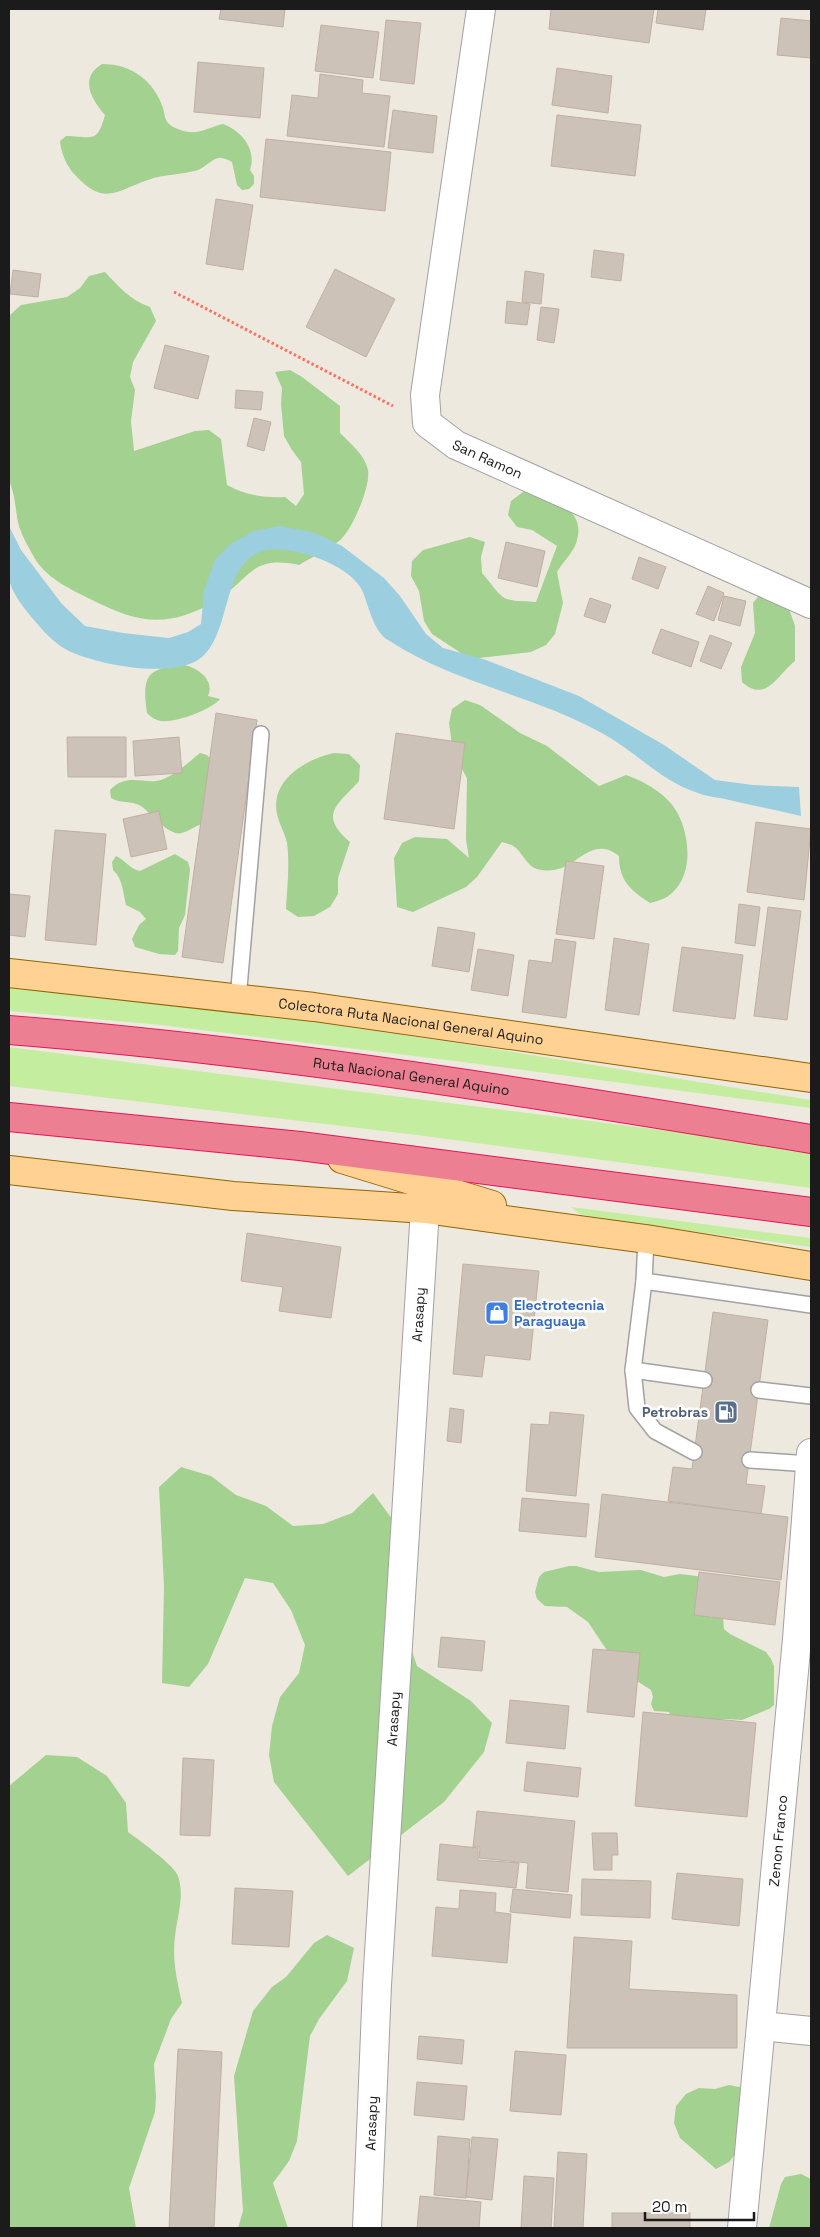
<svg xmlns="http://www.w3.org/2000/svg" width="820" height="2237" font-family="'Space Grotesk',sans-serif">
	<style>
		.grass { fill: #c5eda0 }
		.forest { fill: #a2d190 }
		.water { fill: #9bcfdf }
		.building { fill: #cdc2b8; stroke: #c0afa1 }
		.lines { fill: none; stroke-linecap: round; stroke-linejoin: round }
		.lane-casing { stroke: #a2a2a2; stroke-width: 18 }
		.street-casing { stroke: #a2a2a2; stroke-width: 30 }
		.primary-casing { stroke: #926300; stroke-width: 30 }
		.highway-casing { stroke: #e21659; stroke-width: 30 }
		.path { stroke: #ff715f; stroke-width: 3; stroke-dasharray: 2.5 2.5; stroke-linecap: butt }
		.lane { stroke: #fff; stroke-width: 15 }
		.street { stroke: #fff; stroke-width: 28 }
		.primary { stroke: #ffd293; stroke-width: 28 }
		.highway { stroke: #ed7f92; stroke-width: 28 }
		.labels { text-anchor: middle; stroke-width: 5; stroke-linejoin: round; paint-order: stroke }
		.street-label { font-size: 14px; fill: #1b1b1b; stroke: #fff }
		.shop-label { font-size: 14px; font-weight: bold; fill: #366cbe; stroke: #fff; text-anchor: start }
		.service-label { font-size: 14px; font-weight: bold; fill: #4e5e75; stroke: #fff; text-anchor: end }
	</style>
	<rect width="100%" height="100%" fill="#eee9df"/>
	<g class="grass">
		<polygon points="9,984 166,1000 457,1043 811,1100 811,1108 455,1061 161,1025 9,1011"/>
		<polygon points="9,1047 811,1149 811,1188 417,1135 9,1086"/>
		<polygon points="571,1207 811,1238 811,1247 597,1219 580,1214"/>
	</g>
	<g class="forest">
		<path d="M 102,64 C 132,64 154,81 163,108 C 165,114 164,118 168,123 C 173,128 182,131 189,132 C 199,134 213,126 223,124 C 242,131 257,150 250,170 L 254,176 L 254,184 L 249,189 L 242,190 L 237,185 L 232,162 C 228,160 223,157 218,158 C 211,160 205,167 198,170 C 182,175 164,174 148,180 C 116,191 104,206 76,176 C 67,167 61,153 60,141 L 66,136 C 91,136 97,145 105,115 C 91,99 79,78 102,64 Z"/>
		<path d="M 105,272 C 119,287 130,300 150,307 L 156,321 L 133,362 L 130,377 L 135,390 L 131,421 L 134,451 L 195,431 L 209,430 L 221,439 L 227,485 C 245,495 264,498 285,497 L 296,506 L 304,494 L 301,462 L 292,450 L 284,436 L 281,404 L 282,388 L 275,372 L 290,370 L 302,377 L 340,406 L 340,433 C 350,443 365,455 368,470 C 371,486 352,531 339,541 C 327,550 312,557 299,565 C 250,555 252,578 217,600 C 167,630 137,623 88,598 C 68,588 45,577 34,557 C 29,548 22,536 19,526 C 15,511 16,496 9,481 L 9,316 L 21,305 L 67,297 L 80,288 L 89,276 Z"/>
		<path d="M 538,491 C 561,502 588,514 575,546 C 571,555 562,563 557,572 L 563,603 L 555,634 L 546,645 L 531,652 L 470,659 L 432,634 L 424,621 L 419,591 L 411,576 L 412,561 L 423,550 L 470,537 L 485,542 L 481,557 L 482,573 C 489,580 499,597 507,599 C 516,602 527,601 536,602 L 557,546 L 532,530 L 517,527 L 508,515 L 511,501 L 523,492 Z"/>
		<path d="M 765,594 L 787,603 L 795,626 L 795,661 C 778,674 766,704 742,682 L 741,667 L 755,633 L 753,603 L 758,597 Z"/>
		<path d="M 184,665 C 199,668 215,681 208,696 L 220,699 C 211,710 175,723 161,721 C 155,720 151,717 147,713 C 142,676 146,668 184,665 Z"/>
		<path d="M 465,700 L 480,705 L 520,733 L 547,746 L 599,786 L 626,775 C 644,781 670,796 678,814 C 691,839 694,881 665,898 C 660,900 655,902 650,903 C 630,890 619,880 619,856 C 615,853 610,850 605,849 C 580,846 570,878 537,869 C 527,866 523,854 516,848 C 512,845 506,843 502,842 L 477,877 L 466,887 L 413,912 L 397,907 L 394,858 L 402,843 L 415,837 L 447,839 L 469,858 L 466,839 L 467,778 L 453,753 L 449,723 L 452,709 Z"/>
		<path d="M 200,753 L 207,755 L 212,761 L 204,824 C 195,825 190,831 182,833 C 169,837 150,812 141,806 C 131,800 120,804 111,798 L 110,790 C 127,772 144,785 161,780 C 175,775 189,762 200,753 Z"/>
		<path d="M 334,753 L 349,754 L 360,765 L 359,781 C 339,804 317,814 350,842 L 338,878 L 338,894 L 330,907 L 314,916 L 298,917 L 286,909 C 287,888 290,864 287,843 C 285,833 279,824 277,814 C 270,780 306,759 334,753 Z"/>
		<path d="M 175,854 L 188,862 L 190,869 L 185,915 L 179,928 L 178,951 L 175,955 L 159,954 L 135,947 L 132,939 L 139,925 L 146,919 L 140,912 L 126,905 C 123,893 123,879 113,870 L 112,862 L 116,856 C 125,860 130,869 140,871 Z"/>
		<polygon points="181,1467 211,1476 236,1495 266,1506 293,1526 323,1524 352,1513 373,1493 392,1519 391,1587 415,1607 407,1636 417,1666 471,1701 492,1723 484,1752 444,1802 348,1876 274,1782 269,1755 272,1726 280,1697 299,1673 305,1645 291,1610 273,1583 245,1578 208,1664 189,1687 162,1683 164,1586 159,1487"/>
		<polygon points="569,1566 576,1566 599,1572 641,1570 664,1577 680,1574 697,1576 704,1580 723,1617 724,1629 730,1634 766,1652 771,1659 774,1666 774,1705 769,1709 742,1720 725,1719 710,1724 674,1727 669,1712 654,1711 651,1704 653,1697 651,1690 637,1681 612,1658 588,1622 567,1607 545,1606 537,1599 535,1592 539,1577 544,1572"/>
		<path d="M 46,1755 L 77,1757 L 107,1776 L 126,1803 L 128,1832 C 139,1840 174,1865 178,1876 C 185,1897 177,1916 175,1937 C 172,1959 177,1981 182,2003 L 171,2019 L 154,2064 L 156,2097 L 155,2112 L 129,2188 L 136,2228 L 9,2228 L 9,1786 Z"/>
		<polygon points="327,1935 354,1948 347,1981 319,2019 310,2036 297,2141 289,2161 273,2183 288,2228 238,2228 243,2211 234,2076 253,2011 272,1987 286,1977 314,1943"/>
		<polygon points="729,2085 744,2088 747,2139 729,2162 716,2169 680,2138 674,2123 676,2106 686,2094 699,2088 715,2089"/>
		<polygon points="801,2174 811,2179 811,2228 769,2228 781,2184 785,2177"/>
	</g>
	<path class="water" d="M 9,526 L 21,550 L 62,604 L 85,626 L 123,633 L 169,638 L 188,632 L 201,624 L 204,591 L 215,560 L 229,545 L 254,531 L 280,526 L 315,533 L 342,546 L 384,578 L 400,596 L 426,634 L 443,648 L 486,660 L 579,696 L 664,745 L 715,780 L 753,785 L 799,787 L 801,816 C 776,810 750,805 725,799 C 715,797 704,796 695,792 C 658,779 632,748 598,731 C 531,695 452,682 388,640 C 373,631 369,606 362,590 C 350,567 310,553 286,550 C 218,540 236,628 202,657 C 175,680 96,665 67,650 C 57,645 46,634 39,626 C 29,614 15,599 10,583 C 5,569 9,542 9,526 Z"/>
	<g class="building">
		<polygon points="221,9 285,9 283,27 219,19"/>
		<polygon points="551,9 654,9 649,43 549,29"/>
		<polygon points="658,9 706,9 703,30 656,23"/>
		<polygon points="781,18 811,21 811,58 777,55"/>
		<polygon points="386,20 421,23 414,84 380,80"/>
		<polygon points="321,25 379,32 373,78 315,71"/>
		<polygon points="198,62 264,68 260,118 194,112"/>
		<polygon points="557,68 612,76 608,113 552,105"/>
		<polygon points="320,74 363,80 362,93 390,96 384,147 287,136 292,95 318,98"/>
		<polygon points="393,110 437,116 433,153 388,148"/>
		<polygon points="557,115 641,125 635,176 551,166"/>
		<polygon points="266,139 391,152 385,211 260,197"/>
		<polygon points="216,199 253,205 243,270 206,264"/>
		<polygon points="594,250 624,254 621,281 591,277"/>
		<polygon points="335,269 395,299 366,357 306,327"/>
		<polygon points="13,270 41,274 38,297 10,294"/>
		<polygon points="525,271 544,274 541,304 522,302"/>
		<polygon points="507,301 530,304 527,325 505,323"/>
		<polygon points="541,307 559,309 554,343 537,340"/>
		<polygon points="165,345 209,356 198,399 154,388"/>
		<polygon points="236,390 263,392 261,410 235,408"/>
		<polygon points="254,418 271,422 264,451 247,446"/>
		<polygon points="506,542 545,551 537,587 498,578"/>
		<polygon points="639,557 666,567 658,589 632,579"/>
		<polygon points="708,586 724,593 714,621 696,614"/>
		<polygon points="724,596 746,601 740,626 718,620"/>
		<polygon points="590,598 611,605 605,623 584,616"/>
		<polygon points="661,629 699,642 691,667 652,653"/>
		<polygon points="710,635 732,643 721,669 700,661"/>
		<polygon points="216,713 257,720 223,963 182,957"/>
		<polygon points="396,733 465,743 454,829 384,819"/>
		<polygon points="67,737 126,737 126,777 68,777"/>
		<polygon points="179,737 182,773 135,776 133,741"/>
		<polygon points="159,811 167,849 131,857 123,819"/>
		<polygon points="756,822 811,829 804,900 747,892"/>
		<polygon points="55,830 106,834 96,945 45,940"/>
		<polygon points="566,861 604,866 594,939 556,934"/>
		<polygon points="9,894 30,896 25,937 9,935"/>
		<polygon points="739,904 760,907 755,946 735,943"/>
		<polygon points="768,907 801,911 787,1020 754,1016"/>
		<polygon points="438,927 475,933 469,972 432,966"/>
		<polygon points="614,938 649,944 639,1015 605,1010"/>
		<polygon points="555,939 576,942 566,1018 522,1012 529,960 552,963"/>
		<polygon points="682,947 743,955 735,1019 673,1011"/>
		<polygon points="478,949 514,955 508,996 471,990"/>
		<polygon points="247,1233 341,1247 331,1318 279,1311 283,1287 241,1281"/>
		<polygon points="463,1264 539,1271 530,1360 485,1355 482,1377 453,1374"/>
		<polygon points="713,1312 768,1320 746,1484 765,1486 761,1514 668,1501 673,1467 692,1469"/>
		<polygon points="450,1408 464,1410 461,1443 447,1441"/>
		<polygon points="550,1412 584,1415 576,1496 526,1491 531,1424 549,1425"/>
		<polygon points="602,1494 788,1517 781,1580 595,1557"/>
		<polygon points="522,1498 589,1504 586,1537 519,1531"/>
		<polygon points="699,1572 780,1582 775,1625 694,1615"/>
		<polygon points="441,1637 485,1641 482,1671 438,1667"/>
		<polygon points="593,1649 640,1653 634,1717 587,1712"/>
		<polygon points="510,1700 569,1706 565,1749 506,1743"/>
		<polygon points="643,1712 756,1723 747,1817 635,1806"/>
		<polygon points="183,1758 214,1760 210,1836 180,1835"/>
		<polygon points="527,1762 581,1768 578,1797 524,1791"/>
		<polygon points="477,1811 575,1821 568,1892 526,1888 528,1863 479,1858 480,1847 473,1847"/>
		<polygon points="592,1833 617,1833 618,1855 612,1855 612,1870 594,1870"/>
		<polygon points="440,1844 478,1848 478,1860 519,1863 516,1888 437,1880"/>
		<polygon points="677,1873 743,1879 739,1926 672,1919"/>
		<polygon points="582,1879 651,1881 650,1918 581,1915"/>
		<polygon points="235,1888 293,1891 289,1947 232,1944"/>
		<polygon points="513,1889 572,1895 570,1918 510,1912"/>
		<polygon points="460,1890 496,1893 495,1912 511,1914 507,1963 432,1956 436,1907 459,1909"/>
		<polygon points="574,1937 632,1941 629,1989 737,1995 737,2048 567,2048"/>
		<polygon points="419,2036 464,2040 462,2064 417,2059"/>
		<polygon points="178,2049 222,2052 214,2228 169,2228"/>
		<polygon points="515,2051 566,2055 561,2115 510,2111"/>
		<polygon points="417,2082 467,2086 464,2120 414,2115"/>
		<polygon points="438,2136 470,2139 466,2198 434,2195"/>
		<polygon points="472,2137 498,2139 492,2200 466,2197"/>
		<polygon points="558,2152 587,2154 583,2228 554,2228"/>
		<polygon points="524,2176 554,2178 551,2228 521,2228"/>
		<polygon points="420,2196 481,2202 479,2228 417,2228"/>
		<rect x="612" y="2213" width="78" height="15"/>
	</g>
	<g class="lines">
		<g class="lane-casing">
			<g id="lane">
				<polyline points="238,999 261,734"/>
				<polyline points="646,1239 644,1281 633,1370 637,1408 655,1431 694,1452"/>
				<polyline points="644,1281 811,1305"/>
				<polyline points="633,1370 704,1380"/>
				<polyline points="759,1390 811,1396"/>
				<polyline points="750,1460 810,1464"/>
			</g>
		</g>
		<g class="street-casing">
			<g id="street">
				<path id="s1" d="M 481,9 L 425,395 L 427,423 L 456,445 L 811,604"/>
				<polyline points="761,2026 811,2031"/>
				<path id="s2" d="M 367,2228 L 377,1985 L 425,1209"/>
				<path id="s3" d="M 742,2228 L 797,1639 L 811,1453"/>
			</g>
		</g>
		<g class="primary-casing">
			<g id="primary">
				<path id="s4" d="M 9,973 L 314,1007 L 811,1078"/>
				<polyline points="342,1159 492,1205"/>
				<polyline points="9,1170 233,1196 425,1209 646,1239 811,1266"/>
			</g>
		</g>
		<g class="highway-casing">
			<g id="highway">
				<path id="s5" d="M 9,1030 C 278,1051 545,1095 811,1139"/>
				<polyline points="9,1117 300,1146 811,1212"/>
			</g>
		</g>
		<polyline class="path" points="174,292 393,406"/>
		<use href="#lane" class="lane"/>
		<use href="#street" class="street"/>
		<use href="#primary" class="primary"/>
		<use href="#highway" class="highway"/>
	</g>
	<defs>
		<g id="shop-square" transform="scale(1.25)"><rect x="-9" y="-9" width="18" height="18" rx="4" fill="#3f7fe0" stroke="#fff"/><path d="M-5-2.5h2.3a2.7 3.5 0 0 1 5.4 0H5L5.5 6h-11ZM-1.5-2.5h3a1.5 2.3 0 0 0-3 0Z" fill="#fff"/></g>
		<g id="fuel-square" transform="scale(1.25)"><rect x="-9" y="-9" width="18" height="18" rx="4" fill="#5c6f8a" stroke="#fff"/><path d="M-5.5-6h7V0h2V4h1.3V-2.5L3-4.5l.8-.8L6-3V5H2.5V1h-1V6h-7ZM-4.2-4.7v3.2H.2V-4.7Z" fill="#fff"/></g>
	</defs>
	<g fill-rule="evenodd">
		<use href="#shop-square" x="497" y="1313"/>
		<use href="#fuel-square" x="726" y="1412"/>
	</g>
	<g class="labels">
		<g class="street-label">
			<text dy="5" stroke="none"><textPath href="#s1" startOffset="489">San Ramon</textPath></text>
			<text dy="5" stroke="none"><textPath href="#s4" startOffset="405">Colectora Ruta Nacional General Aquino</textPath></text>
			<text dy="5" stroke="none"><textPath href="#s5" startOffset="405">Ruta Nacional General Aquino</textPath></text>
			<text dy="5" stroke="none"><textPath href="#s2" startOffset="915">Arasapy</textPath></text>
			<text dy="5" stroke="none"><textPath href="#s2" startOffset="510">Arasapy</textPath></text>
			<text dy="5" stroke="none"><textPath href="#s3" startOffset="389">Zenon Franco</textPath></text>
			<text dy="5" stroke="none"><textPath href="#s2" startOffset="105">Arasapy</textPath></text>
		</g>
		<g class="shop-label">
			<text x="514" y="1310">Electrotecnia<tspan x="514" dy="16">Paraguaya</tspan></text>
		</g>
		<g class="service-label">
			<text x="708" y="1417">Petrobras</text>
		</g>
	</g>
	<rect width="820" height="2237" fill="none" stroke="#1b1b1b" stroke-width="20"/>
	<path d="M645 2212v8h109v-8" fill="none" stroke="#1b1b1b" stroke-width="2.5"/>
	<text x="652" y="2212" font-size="15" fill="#1b1b1b" stroke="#ffffff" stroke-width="4" paint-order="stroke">20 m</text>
</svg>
